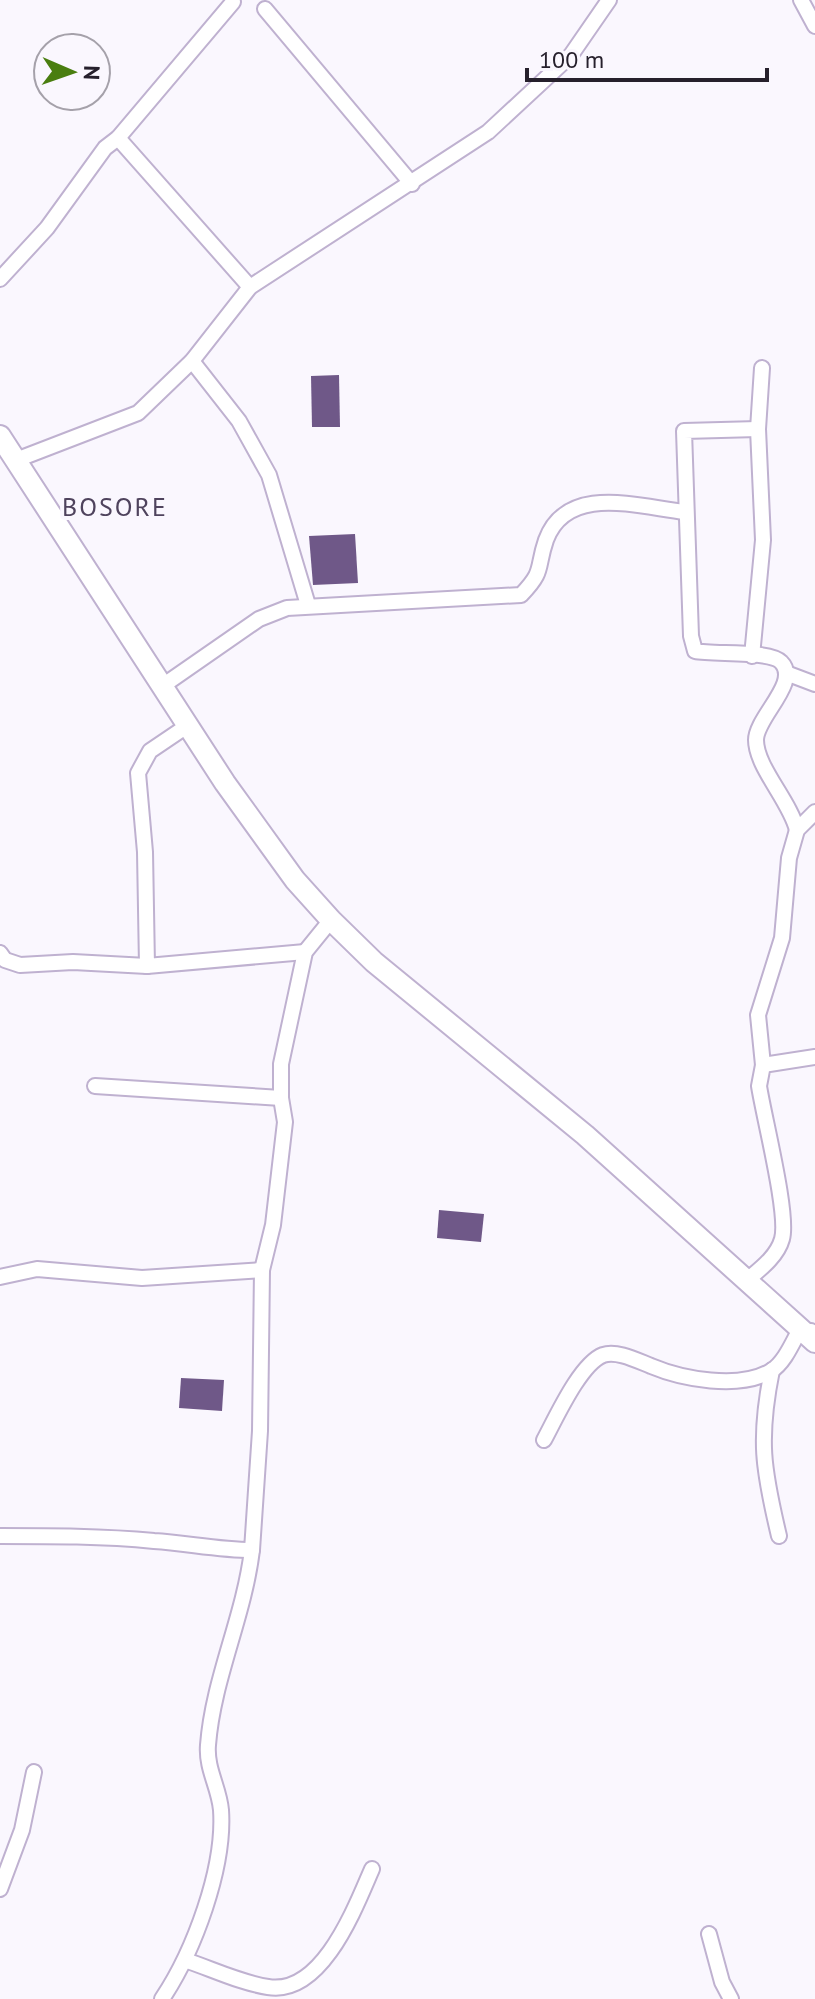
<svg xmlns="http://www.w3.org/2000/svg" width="815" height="1999" font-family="'PT Sans',sans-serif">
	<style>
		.building { fill: #6f5888 }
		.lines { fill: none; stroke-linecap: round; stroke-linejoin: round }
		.street-casing { stroke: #bfb1d0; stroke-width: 18 }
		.secondary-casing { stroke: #bfb1d0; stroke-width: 24 }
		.street { stroke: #fff; stroke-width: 14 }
		.secondary { stroke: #fff; stroke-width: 20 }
		.labels { text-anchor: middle; stroke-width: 8; stroke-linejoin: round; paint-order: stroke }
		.quarter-label { font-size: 26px; letter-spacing: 2px; fill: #4f435d; stroke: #faf7fe }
	</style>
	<rect width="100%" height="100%" fill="#faf7fe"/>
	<g class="building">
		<polygon points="339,375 340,427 312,427 311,376"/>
		<polygon points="355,534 358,583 313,585 309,536"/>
		<polygon points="439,1210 484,1214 481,1242 437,1238"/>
		<polygon points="181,1378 224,1380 222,1411 179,1408"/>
	</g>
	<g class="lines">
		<g class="street-casing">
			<g id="street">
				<polyline points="801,0 815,26"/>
				<polyline points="265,9 412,184"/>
				<polyline points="118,138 250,287"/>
				<polyline points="0,279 47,228 105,148 118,138 233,2"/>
				<polyline points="192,361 239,421 269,475 308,605"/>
				<path d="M 758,429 L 684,431 L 691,636 L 695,651 C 713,655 770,650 781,662 C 801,682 756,717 756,740 C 756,767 790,801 797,830"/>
				<polyline points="16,460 138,413 192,361 250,287 488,132 571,55 609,0"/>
				<polyline points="752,656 763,540 758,429 762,368"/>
				<polyline points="786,673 815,684"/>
				<path d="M 161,687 L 259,619 L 287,608 L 521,595 C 545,570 536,569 546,540 C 567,483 639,507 685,512"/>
				<polyline points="187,726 150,751 138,773 145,852 147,966 305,952"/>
				<polyline points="0,953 5,960 20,965 73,962 147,966"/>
				<polyline points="763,1065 758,1015 782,938 789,858 797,830 815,812"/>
				<polyline points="95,1086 281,1098"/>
				<polyline points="0,1277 37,1269 142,1278 262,1270"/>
				<path d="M 746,1281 C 759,1270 777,1257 782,1239 C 789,1215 764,1118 759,1086 L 763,1065 L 815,1057"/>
				<path d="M 772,1370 C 758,1439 763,1469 779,1536"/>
				<path d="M 544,1440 C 556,1418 580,1364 603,1355 C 617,1350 638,1361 651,1366 C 682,1379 739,1390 771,1371 C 784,1363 792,1344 799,1331 L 811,1331"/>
				<path d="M 0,1536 C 52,1536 102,1536 154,1541 C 187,1543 218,1550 252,1550 L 260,1431 L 262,1270 L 273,1225 L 285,1122 L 281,1098 L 281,1064 L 305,952 L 331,920"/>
				<polyline points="0,1889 22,1830 34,1772"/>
				<polyline points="709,1934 722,1982 731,1999"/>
				<path d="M 185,1960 C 212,1969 241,1983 268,1987 C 322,1996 355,1908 372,1869"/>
				<path d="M 162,1999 C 194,1951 225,1868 221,1810 C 219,1787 206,1769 208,1745 C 213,1679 244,1617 252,1550"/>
			</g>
		</g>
		<g class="secondary-casing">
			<polyline id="secondary" points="0,436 225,783 295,880 331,920 374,962 585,1135 815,1342"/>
		</g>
		<use href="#street" class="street"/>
		<use href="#secondary" class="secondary"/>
	</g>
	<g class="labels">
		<g class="quarter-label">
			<text x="115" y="516">BOSORE</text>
		</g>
	</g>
	<g transform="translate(72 72) rotate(92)"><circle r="38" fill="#faf7fe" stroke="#a5a1aa" stroke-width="2"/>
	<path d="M0-6L14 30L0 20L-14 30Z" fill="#4a7e10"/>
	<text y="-12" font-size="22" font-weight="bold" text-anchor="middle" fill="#26202c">N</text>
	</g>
	<path d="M527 68v12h240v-12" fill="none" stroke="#26202c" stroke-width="4"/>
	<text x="539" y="68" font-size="24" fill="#26202c" stroke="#faf7fe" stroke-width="6" paint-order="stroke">100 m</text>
</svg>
